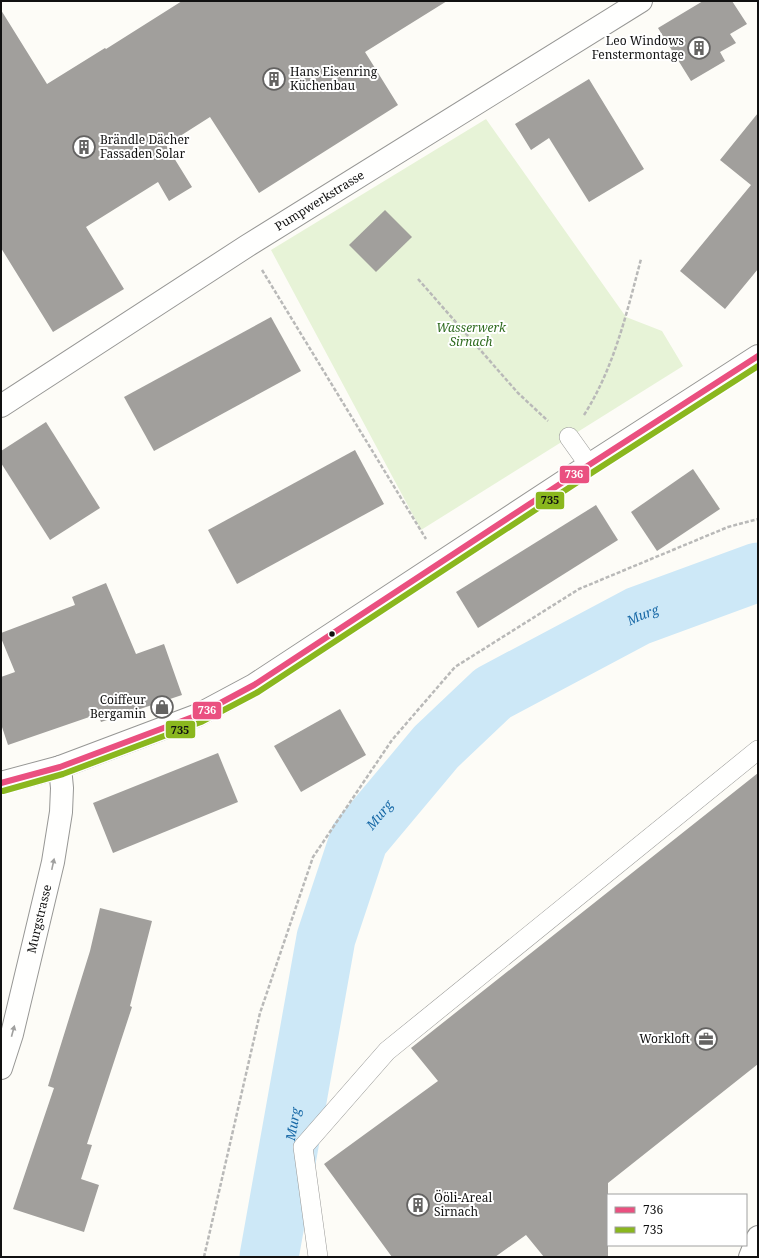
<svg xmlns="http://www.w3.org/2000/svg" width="759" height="1258" font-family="'Noto Serif',serif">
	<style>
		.green { fill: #e7f3d7 }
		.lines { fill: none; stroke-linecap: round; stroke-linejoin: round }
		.river { stroke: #cde8f7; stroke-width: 59 }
		.building { fill: #a19f9c }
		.service-casing { stroke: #979795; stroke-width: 20 }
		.minor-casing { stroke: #979795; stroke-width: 24 }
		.tertiary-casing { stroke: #979795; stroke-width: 24 }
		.path { stroke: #b9b9b8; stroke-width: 2.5; stroke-dasharray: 4 2; stroke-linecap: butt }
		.service { stroke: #fffffe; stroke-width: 19 }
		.minor { stroke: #fffffe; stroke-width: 22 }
		.tertiary { stroke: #fffffe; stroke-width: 22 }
		.bus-1-casing { stroke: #fff; stroke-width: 9 }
		.bus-2-casing { stroke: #fff; stroke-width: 9 }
		.bus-1 { stroke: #ea5080; stroke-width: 6 }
		.bus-2 { stroke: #8ab71e; stroke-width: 6 }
		.oneway { fill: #a0a09f }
		.bus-dot { fill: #111; stroke: #fff; stroke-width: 1.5 }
		.labels { text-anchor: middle; stroke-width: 4; stroke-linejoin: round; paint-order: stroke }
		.poi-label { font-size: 12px; fill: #111; stroke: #fff; text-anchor: end }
		.street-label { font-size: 12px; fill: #111; stroke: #fff }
		.park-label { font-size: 12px; font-style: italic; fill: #2f6b1f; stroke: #fff }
		.water-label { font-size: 13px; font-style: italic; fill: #1768a6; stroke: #fff }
		.line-badge { stroke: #fff; stroke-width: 1.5 }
		.badge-label { font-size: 11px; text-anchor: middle; font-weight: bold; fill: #fff }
		.pale-badge-label { font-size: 11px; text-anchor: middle; font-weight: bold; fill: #111 }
	</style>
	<rect width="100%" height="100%" fill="#fdfcf7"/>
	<polygon class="green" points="486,119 626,317 662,331 683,366 421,530 271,250"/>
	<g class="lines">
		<path class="river" id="s1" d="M 269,1257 L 326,938 L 359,839 L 436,747 L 493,693 L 638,616 L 758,572"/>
	</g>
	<g class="building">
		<polygon points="182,1 447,1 365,52 398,105 259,193 210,117 166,145 192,187 169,201 158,182 86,227 124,289 53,332 1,248 1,10 47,84 105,48 106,49"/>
		<polygon points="703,1 732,1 747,24 730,34 736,43 720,52 725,61 691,81 658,28"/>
		<polygon points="589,79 644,169 589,202 549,138 531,150 515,124"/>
		<polygon points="758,113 758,269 725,309 680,271 751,185 720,160"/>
		<polygon points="385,210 412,237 376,272 349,245"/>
		<polygon points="271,317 301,371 154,451 124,397"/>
		<polygon points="46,422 100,508 50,540 1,463 1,451"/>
		<polygon points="355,450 384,504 237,584 208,530"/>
		<polygon points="693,469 720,509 657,551 631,512"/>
		<polygon points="596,505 618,540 478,628 456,592"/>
		<polygon points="106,583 136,654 164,644 182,695 101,722 98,714 8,745 1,724 1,677 15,672 1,638 1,633 75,605 72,597"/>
		<polygon points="340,709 366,755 301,792 274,746"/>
		<polygon points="218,753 238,802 113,853 93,803"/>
		<polygon points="758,773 758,1064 608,1183 608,1257 544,1257 526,1235 495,1257 392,1257 324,1164 438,1081 411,1048"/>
		<polygon points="100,908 152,921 130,1006 132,1007 87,1144 92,1145 81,1179 99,1185 84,1232 13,1209 54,1088 48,1086 90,951"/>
	</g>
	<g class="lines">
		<g class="service-casing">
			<g id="service">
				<polyline points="569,437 589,465"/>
				<polyline points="318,1257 303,1147 387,1051 758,750"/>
			</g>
		</g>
		<g class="minor-casing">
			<g id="minor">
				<path id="s2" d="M 1,406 L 247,246 L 641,1"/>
				<path id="s3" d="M 1,1068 L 12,1034 L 53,862 L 61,812 L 62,788 L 60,767"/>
				<polyline points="750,1257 758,1237"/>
			</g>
		</g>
		<g class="tertiary-casing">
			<polyline id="tertiary" points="1,783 60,767 198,715 254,685 589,465 758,356"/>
		</g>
		<g class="path">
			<polyline points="262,270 426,539"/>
			<polyline points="418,279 518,393 548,421"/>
			<path d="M 584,415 C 614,368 627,312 641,259"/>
			<polyline points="204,1257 260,1013 313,857 392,740 455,667 579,589 728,527 758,519"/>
		</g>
		<use href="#service" class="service"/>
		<use href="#minor" class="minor"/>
		<use href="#tertiary" class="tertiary"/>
		<g class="bus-1-casing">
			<polyline id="bus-1" points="1,783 60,767 198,715 254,685 589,465 758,356"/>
		</g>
		<g class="bus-2-casing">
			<polyline id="bus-2" points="3,791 63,774 201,722 258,692 593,472 758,366"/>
		</g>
		<use href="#bus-1" class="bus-1"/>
		<use href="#bus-2" class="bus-2"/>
	</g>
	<defs><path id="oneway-solid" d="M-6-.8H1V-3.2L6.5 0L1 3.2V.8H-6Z"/></defs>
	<g class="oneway">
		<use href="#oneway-solid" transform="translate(53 864) rotate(-78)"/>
		<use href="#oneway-solid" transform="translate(13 1031) rotate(-75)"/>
	</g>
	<defs>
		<g id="building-ring" transform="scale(1.15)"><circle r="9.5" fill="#fff" stroke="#646362" stroke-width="1.5"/><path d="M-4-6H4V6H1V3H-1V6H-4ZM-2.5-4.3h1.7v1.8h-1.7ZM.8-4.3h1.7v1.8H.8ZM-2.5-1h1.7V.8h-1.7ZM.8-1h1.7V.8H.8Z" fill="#646362"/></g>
		<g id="shop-ring" transform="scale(1.15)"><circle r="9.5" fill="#fff" stroke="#646362" stroke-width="1.5"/><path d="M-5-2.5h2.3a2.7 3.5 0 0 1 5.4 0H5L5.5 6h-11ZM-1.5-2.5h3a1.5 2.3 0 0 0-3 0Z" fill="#646362"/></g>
		<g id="office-ring" transform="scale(1.15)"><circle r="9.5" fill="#fff" stroke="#646362" stroke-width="1.5"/><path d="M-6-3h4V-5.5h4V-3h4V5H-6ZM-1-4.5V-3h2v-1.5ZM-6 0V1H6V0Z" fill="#646362"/></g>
	</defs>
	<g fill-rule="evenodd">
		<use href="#building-ring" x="699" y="48"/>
		<use href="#building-ring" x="274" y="79"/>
		<use href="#building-ring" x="84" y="147"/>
		<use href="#shop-ring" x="162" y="707"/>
		<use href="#office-ring" x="706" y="1039"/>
		<use href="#building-ring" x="418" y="1205"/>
	</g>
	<circle class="bus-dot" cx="332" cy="634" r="3.5"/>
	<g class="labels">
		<g class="poi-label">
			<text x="684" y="45">Leo Windows<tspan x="684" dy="14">Fenstermontage</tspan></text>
			<text x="290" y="76" text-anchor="start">Hans Eisenring<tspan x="290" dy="14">Küchenbau</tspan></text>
			<text x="100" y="144" text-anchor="start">Brändle Dächer<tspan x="100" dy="14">Fassaden Solar</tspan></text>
			<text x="146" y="704">Coiffeur<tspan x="146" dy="14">Bergamin</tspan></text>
			<text x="690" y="1043">Workloft</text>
			<text x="434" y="1202" text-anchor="start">Ööli-Areal<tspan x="434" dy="14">Sirnach</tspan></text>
		</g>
		<g class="street-label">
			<text dy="4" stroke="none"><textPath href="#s2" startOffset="379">Pumpwerkstrasse</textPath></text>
			<text dy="4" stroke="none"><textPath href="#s3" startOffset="154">Murgstrasse</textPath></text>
		</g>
		<g class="park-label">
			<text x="471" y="332">Wasserwerk<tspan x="471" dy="14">Sirnach</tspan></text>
		</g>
		<g class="water-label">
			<text dy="5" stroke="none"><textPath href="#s1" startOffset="796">Murg</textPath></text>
			<text dy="5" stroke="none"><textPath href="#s1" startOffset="460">Murg</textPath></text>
			<text dy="5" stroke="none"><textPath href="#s1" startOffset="135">Murg</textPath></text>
		</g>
	</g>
	<g class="line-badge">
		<rect x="559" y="465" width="31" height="19" rx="4" fill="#ea5080"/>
		<rect x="535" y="491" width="30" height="19" rx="4" fill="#8ab71e"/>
		<rect x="192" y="701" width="30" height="19" rx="4" fill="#ea5080"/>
		<rect x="165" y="720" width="31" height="19" rx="4" fill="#8ab71e"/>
	</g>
	<g class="badge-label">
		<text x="574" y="478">736</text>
		<text x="207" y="714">736</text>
	</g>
	<g class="pale-badge-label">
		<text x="550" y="504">735</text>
		<text x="180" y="734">735</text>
	</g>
	<rect width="759" height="1258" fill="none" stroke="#111111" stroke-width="4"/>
	<rect x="607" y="1194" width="140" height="52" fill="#ffffff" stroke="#a0a0a0"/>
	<rect x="615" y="1207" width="20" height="6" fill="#ea5080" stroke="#a0a0a0"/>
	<text x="643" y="1214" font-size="12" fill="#111111">736</text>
	<rect x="615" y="1227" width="20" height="6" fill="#8ab71e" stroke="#a0a0a0"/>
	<text x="643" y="1234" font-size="12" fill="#111111">735</text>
</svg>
